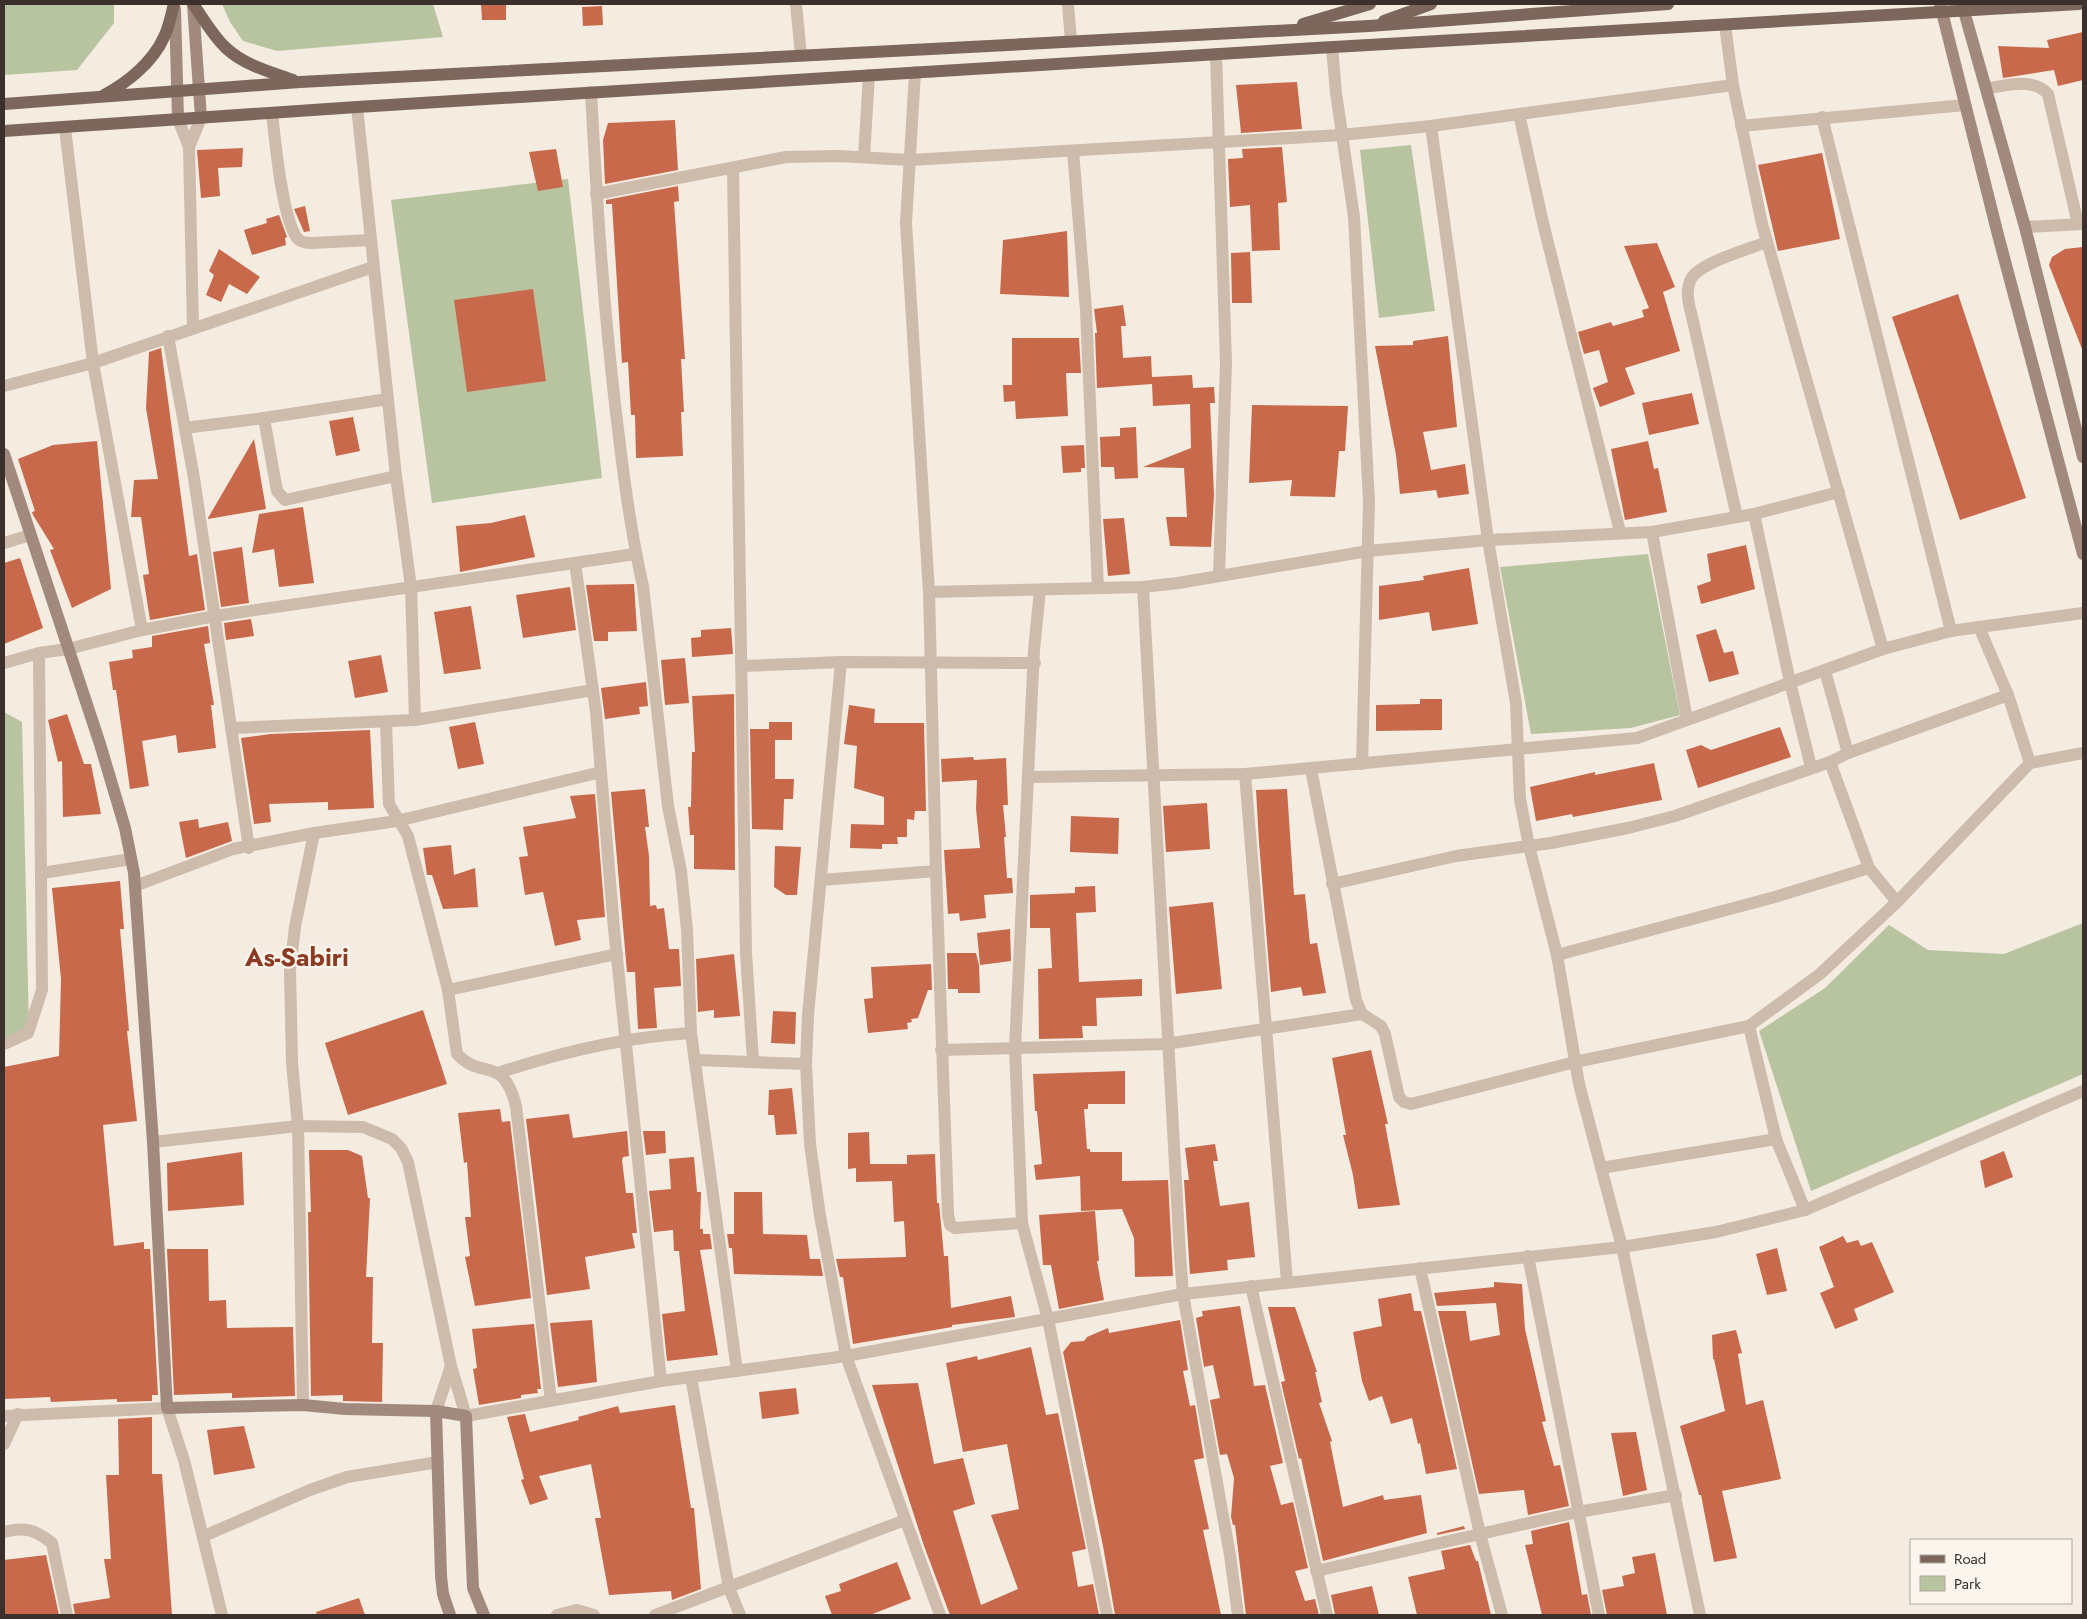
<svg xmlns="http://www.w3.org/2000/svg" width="2087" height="1619" font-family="Jost,sans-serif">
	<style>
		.green { fill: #b8c4a0 }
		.building { fill: #c8694b }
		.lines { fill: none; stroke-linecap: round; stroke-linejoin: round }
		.lane { stroke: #cdbbac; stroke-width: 12 }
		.street { stroke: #cdbbac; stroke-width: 12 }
		.secondary { stroke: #a18a7d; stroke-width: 12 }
		.primary { stroke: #7d675c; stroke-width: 12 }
		.labels { text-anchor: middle; stroke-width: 4.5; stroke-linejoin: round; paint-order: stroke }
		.district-label { font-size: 25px; font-weight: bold; fill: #8c3b22; stroke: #fbf5ee }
	</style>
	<rect width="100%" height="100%" fill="#f4ebe1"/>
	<g class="green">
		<polygon points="4,4 114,4 114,23 77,70 4,75"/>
		<polygon points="222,4 433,4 443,37 277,51 243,41 230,22"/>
		<polygon points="1411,145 1435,311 1379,318 1360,150"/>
		<polygon points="568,179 602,478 432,503 391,200"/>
		<polygon points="1648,554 1680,715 1631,728 1531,734 1500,567"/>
		<polygon points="4,712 22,722 29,1030 4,1038"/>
		<polygon points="2083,923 2083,1074 1811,1191 1759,1031 1825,988 1889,925 1928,950 2004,954"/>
	</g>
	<g class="building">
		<polygon points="481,4 506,4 506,20 482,20"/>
		<polygon points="602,6 603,25 583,26 582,7"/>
		<polygon points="2083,32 2083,80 2058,86 2054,70 2003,78 1998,46 2049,48 2047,40"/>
		<polygon points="1297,82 1302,129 1241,133 1236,85"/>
		<polygon points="675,120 678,170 605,184 603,140 608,123"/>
		<polygon points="1282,147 1287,202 1278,203 1280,250 1252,251 1250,205 1230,207 1228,159 1243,158 1242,149"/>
		<polygon points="243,148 242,167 218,168 220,196 201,198 197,150"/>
		<polygon points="556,149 563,187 538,191 529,152"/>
		<polygon points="1822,153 1840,239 1778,251 1758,165"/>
		<polygon points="678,186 679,201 674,202 685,359 681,359 684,412 681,412 683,456 636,458 635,415 631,415 628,362 622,363 612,204 606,204 606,200"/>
		<polygon points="305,206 310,231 304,232 294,209"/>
		<polygon points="279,215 287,237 285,238 286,245 252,255 244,230 267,223 266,219"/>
		<polygon points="1067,231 1069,297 1000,294 1003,240"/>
		<polygon points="1657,243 1675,287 1663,292 1680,351 1625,368 1635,394 1600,407 1593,388 1608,382 1599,350 1584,354 1578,332 1611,322 1613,326 1644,317 1642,310 1649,308 1624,246"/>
		<polygon points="2083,247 2083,349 2082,349 2049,265 2052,257 2065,249"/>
		<polygon points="219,249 260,277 247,294 229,284 221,302 206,295 214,275 209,271"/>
		<polygon points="1250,252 1252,303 1232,303 1231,253"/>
		<polygon points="533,289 546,381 467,392 454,300"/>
		<polygon points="1958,294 2026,498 1960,520 1892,317"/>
		<polygon points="1123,305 1126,326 1121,326 1123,358 1151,356 1152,377 1192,375 1193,388 1214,387 1215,403 1210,403 1214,495 1211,547 1170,546 1166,517 1187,517 1184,468 1143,467 1191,448 1190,404 1153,406 1152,384 1097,388 1095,333 1097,333 1094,309"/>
		<polygon points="1448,336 1457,427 1423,432 1431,470 1465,464 1469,494 1438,498 1436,490 1400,494 1396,455 1375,346 1413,345 1413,341"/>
		<polygon points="1012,338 1079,338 1081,373 1066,373 1068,416 1016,419 1015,401 1004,402 1003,385 1012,385"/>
		<polygon points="161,348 189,556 197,554 205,610 150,620 143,575 149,574 141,517 131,517 134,480 158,479 146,408 149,352"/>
		<polygon points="1692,393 1699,424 1649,435 1642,403"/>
		<polygon points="1252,405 1348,406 1345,451 1339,451 1335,497 1290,496 1292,480 1249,483"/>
		<polygon points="353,417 360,451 336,456 329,421"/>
		<polygon points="1136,427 1138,478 1115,479 1114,467 1101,467 1100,437 1120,436 1120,428"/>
		<polygon points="254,439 266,509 208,519 208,518"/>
		<polygon points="97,441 111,589 72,608 50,550 54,549 33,515 32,512 35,511 18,459 53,445"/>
		<polygon points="1648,441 1654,469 1658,468 1667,512 1625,520 1611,449"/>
		<polygon points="1084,445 1085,468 1081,468 1081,472 1063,473 1061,446"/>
		<polygon points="303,507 314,583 279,587 274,549 252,553 259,514"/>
		<polygon points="525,515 535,557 460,572 456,526 491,523"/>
		<polygon points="1124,518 1130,574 1108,576 1103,519"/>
		<polygon points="1746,545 1755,589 1701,604 1697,586 1711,581 1707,554"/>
		<polygon points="242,547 249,603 221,607 213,552"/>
		<polygon points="20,558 43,628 4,644 4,563"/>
		<polygon points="1469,568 1478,624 1432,631 1429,612 1379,620 1379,586 1424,580 1423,576"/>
		<polygon points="634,584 637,631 608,632 608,641 594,641 586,585"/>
		<polygon points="570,587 576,630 523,638 516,595"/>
		<polygon points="471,606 481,669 444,674 434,612"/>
		<polygon points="251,619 254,636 226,640 224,623"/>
		<polygon points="208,626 210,643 204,644 214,705 211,705 216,748 178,753 176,735 142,741 149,786 130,789 116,690 113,690 109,662 133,658 132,650 152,647 152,636"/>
		<polygon points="731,628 733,654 692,657 691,638 701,637 701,630"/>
		<polygon points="1716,629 1724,653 1733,651 1739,674 1709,682 1696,635"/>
		<polygon points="381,655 388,692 355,698 348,661"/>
		<polygon points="685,658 689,703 665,705 661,660"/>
		<polygon points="646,682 648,706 639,707 640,714 605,719 601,688"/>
		<polygon points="734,694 735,870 694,869 694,835 690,835 688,807 691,807 692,752 695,752 692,696"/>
		<polygon points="1420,699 1442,699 1442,730 1376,731 1376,705 1420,704"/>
		<polygon points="849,705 875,709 874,723 924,723 926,811 915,811 914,820 907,819 907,837 897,837 898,844 882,844 882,849 850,848 851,824 884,825 884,797 854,788 857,746 844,744"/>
		<polygon points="67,714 84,764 91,764 101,814 63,817 62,761 58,762 48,720"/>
		<polygon points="475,722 484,764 458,769 449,727"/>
		<polygon points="769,722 792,722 792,740 775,740 775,779 794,779 793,799 784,799 783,830 752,829 750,729 769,729"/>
		<polygon points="1780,727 1791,757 1698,788 1686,750 1701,745 1711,750"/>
		<polygon points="370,730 374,808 328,810 328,802 269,804 271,822 254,824 241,738 271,734"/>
		<polygon points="973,757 974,760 1006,758 1008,805 1003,805 1006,837 1004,837 1007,878 1012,878 1013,893 984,895 986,918 960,921 959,913 948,914 944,850 980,848 976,809 977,780 942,782 941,759"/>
		<polygon points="1654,763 1662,800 1573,817 1572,814 1536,821 1530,787 1595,772 1595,775"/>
		<polygon points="645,789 649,827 645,827 649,856 650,906 656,905 657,909 664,908 669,949 679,949 681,986 654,988 657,1028 638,1029 635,972 627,972 611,792"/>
		<polygon points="1287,789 1294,895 1305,894 1310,944 1317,943 1326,993 1303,996 1301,987 1271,992 1259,842 1256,790"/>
		<polygon points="595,794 605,917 577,920 581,940 555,946 543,892 525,895 519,857 528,856 523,827 576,818 570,796"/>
		<polygon points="1207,803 1210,849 1166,852 1163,806"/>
		<polygon points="1071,816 1119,818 1118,854 1070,852"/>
		<polygon points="198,819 199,828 228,822 232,841 186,858 179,822"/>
		<polygon points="451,845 454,875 475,868 478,907 443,909 432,875 427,875 423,848"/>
		<polygon points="775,846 801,847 797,895 786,895 774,887"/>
		<polygon points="120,881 124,929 120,929 129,1031 127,1031 137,1121 103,1125 114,1246 144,1242 144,1249 150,1249 158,1395 152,1395 152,1401 117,1402 117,1399 51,1402 50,1397 4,1399 4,1067 59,1056 61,979 52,888"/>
		<polygon points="1095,886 1096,912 1076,913 1079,982 1142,979 1142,996 1096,998 1097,1026 1082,1026 1083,1038 1039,1039 1038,969 1052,968 1050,928 1030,928 1030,895 1075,893 1075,887"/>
		<polygon points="1213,902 1222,989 1176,994 1169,907"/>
		<polygon points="1010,929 1011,961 980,965 977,933"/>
		<polygon points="947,953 976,953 979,965 980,993 958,993 958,989 948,989"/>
		<polygon points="734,954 740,1016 714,1018 714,1010 698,1012 696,959"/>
		<polygon points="931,964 932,990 928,990 918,1018 911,1019 912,1022 907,1023 908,1029 868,1033 864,999 873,998 871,967"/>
		<polygon points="423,1010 447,1084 348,1115 325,1043"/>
		<polygon points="773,1011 796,1012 795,1044 771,1043"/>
		<polygon points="1371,1050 1388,1124 1385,1124 1400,1205 1358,1209 1353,1175 1343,1135 1346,1135 1332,1058"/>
		<polygon points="1125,1071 1125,1104 1088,1104 1088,1109 1084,1109 1087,1149 1090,1149 1090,1152 1122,1152 1122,1181 1168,1180 1173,1276 1135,1277 1134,1238 1122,1209 1081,1211 1080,1176 1036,1180 1034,1165 1042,1164 1037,1111 1035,1111 1033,1074"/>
		<polygon points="792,1088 797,1134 776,1135 774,1115 768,1115 769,1090"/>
		<polygon points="500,1109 502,1122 510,1121 531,1298 475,1306 465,1257 470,1256 465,1217 471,1217 467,1162 464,1163 458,1113"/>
		<polygon points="569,1114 573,1138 627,1131 629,1156 623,1157 622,1160 626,1193 633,1193 637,1233 632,1233 635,1248 585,1257 590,1289 547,1295 526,1119"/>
		<polygon points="643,1131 665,1131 666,1153 646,1155"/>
		<polygon points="869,1132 870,1164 907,1164 907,1155 935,1154 937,1203 939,1203 944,1256 948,1256 951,1308 1011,1296 1015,1317 952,1325 952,1327 853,1344 843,1277 840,1277 836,1259 906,1257 904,1221 894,1222 892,1181 856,1182 856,1168 848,1169 848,1133"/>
		<polygon points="1215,1144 1218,1161 1213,1161 1220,1206 1249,1202 1255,1257 1227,1260 1228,1270 1190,1274 1184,1180 1189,1180 1185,1148"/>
		<polygon points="309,1150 348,1150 362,1156 368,1198 370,1198 366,1277 373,1277 372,1343 383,1343 382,1402 343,1401 343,1395 311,1396 308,1212 311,1212"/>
		<polygon points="2004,1151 2013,1177 1985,1188 1980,1161"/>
		<polygon points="242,1152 244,1205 168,1211 167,1163"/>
		<polygon points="694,1157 697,1192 701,1192 700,1229 703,1229 703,1234 710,1234 712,1249 700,1250 718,1355 667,1361 662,1314 685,1311 679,1251 674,1251 673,1230 654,1232 649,1191 671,1189 669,1159"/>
		<polygon points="734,1192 762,1192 763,1234 807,1235 810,1259 820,1259 823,1276 734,1274 732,1248 729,1248 727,1234 734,1234"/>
		<polygon points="1095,1211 1099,1261 1097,1261 1104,1300 1059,1309 1051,1265 1043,1265 1039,1215"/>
		<polygon points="1843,1236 1847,1243 1858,1240 1861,1246 1872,1242 1894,1292 1854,1309 1858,1320 1835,1329 1820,1293 1834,1287 1819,1247"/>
		<polygon points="1777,1248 1787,1291 1767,1295 1756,1254"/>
		<polygon points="167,1249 208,1249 209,1301 226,1300 227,1328 293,1327 295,1396 232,1398 232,1393 174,1395"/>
		<polygon points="1494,1282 1522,1284 1525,1329 1546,1421 1542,1422 1554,1466 1560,1465 1569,1506 1528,1515 1524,1490 1479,1494 1438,1311 1466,1311 1470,1341 1500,1335 1496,1303 1437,1306 1434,1293 1494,1287"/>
		<polygon points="1411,1293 1414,1311 1421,1311 1457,1469 1426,1474 1420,1443 1418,1444 1412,1418 1391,1424 1382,1396 1369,1401 1362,1381 1353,1332 1382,1326 1378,1299"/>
		<polygon points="1240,1306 1254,1386 1265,1385 1283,1463 1270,1466 1281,1505 1293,1502 1308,1568 1295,1571 1305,1601 1315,1599 1319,1615 1246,1615 1235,1525 1233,1525 1231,1517 1234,1478 1227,1454 1220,1455 1210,1400 1220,1398 1213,1365 1204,1367 1196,1318 1203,1316 1202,1311"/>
		<polygon points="1268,1307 1295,1307 1317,1372 1315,1372 1322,1402 1319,1403 1332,1441 1330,1442 1343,1507 1383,1495 1384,1500 1421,1495 1427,1533 1323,1561 1301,1458 1299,1459 1281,1382 1285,1381"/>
		<polygon points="592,1320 597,1382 558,1387 550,1323"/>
		<polygon points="1180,1320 1188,1370 1183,1371 1190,1406 1195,1405 1204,1458 1194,1460 1209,1529 1203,1530 1221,1615 1115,1615 1103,1546 1063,1352 1071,1342 1084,1341 1087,1337 1108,1328 1109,1333"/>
		<polygon points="534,1324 541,1389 537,1389 538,1393 521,1395 521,1398 479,1405 473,1369 477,1368 472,1329"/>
		<polygon points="1736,1330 1742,1353 1738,1354 1746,1405 1763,1400 1781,1479 1722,1491 1737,1558 1714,1562 1701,1495 1699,1495 1680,1426 1725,1411 1714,1359 1713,1359 1712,1335"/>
		<polygon points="1031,1347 1046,1415 1058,1413 1086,1549 1072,1552 1078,1587 1093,1584 1099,1615 950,1615 924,1546 872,1385 918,1383 934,1464 963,1458 975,1504 953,1511 981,1605 1018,1589 991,1515 1019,1509 1007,1444 963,1452 946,1363 977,1356 978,1360"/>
		<polygon points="796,1388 799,1414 762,1419 759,1392"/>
		<polygon points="675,1405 691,1508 694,1508 701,1589 672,1600 671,1591 609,1595 595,1518 601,1518 591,1464 539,1476 548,1499 530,1505 521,1480 524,1479 507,1417 525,1414 530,1432 579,1420 578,1417 618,1406 620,1413"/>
		<polygon points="152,1417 152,1474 162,1474 172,1615 75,1615 73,1604 110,1598 104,1559 111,1559 106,1475 119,1475 118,1419"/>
		<polygon points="244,1426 255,1468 214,1475 207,1430"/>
		<polygon points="1636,1432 1647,1490 1623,1496 1611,1433"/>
		<polygon points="1569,1522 1582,1595 1587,1594 1591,1615 1542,1615 1525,1545 1533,1544 1531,1531"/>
		<polygon points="1464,1526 1465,1529 1437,1535 1437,1533"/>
		<polygon points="1470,1545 1476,1561 1478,1561 1491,1615 1417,1615 1408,1577 1445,1569 1441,1551"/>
		<polygon points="1655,1553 1667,1615 1607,1615 1602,1590 1624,1586 1622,1576 1635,1573 1632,1557"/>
		<polygon points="46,1555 59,1615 4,1615 4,1560"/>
		<polygon points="897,1562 911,1599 870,1615 832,1615 825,1596 841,1591 839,1584"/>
		<polygon points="1372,1586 1379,1615 1335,1615 1331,1595"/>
		<polygon points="359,1598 365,1615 317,1615 316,1612"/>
	</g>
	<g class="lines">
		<g class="lane">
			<path d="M 1987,88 C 2008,86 2032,77 2048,94 L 2078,224"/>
			<path d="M 272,113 C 275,139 282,221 298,239 C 302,243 307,243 312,243 L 371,240"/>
		</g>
		<g class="street">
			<polyline points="796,4 801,55"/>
			<polyline points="1068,4 1071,41"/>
			<polyline points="1725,25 1733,85 1762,224 1883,649"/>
			<polyline points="1332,47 1336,93 1354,217 1369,501 1362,764"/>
			<polyline points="1216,54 1226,363 1219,576"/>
			<polyline points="915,72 906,223 929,592 936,871 948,1214 950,1225 955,1228 1022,1223"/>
			<path d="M 591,92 C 597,205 604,317 618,429 C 624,481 631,534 643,586 L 668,806 L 681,871 L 687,930 L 691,1033 L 737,1371"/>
			<polyline points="357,107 396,476 411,587 415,720"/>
			<polyline points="1519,114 1543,223 1620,532"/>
			<polyline points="1822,117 1951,631 1979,627 2008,695 2030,763"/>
			<polyline points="178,119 189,147 193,328"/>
			<polyline points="1431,126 1488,540 1516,703 1520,799 1529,846 1557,955 1579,1084 1622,1247 1700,1615"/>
			<polyline points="1741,126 1965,105"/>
			<polyline points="65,128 93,363 142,630"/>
			<polyline points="189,147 201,118"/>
			<polyline points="1073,151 1086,310 1098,588"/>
			<polyline points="864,157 869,75"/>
			<polyline points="733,168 746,953 753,1061"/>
			<polyline points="596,194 786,157 839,156 910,160 1341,135 1431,126 1733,85"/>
			<polyline points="2025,227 2083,224"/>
			<polyline points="168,336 194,478 249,848"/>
			<polyline points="4,386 93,363 373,267"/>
			<polyline points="264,418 277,491 285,500 396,476"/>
			<polyline points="185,428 264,418 388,399"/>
			<polyline points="1754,514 1790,682 1811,767"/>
			<path d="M 1737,517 L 1693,321 C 1690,308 1684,292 1691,279 C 1699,263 1749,249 1767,242"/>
			<polyline points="1652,532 1687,719"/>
			<polyline points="4,543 30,535"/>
			<polyline points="575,563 596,712 614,929 661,1381"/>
			<polyline points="1143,587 1180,1255 1183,1294 1230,1555 1238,1615"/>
			<polyline points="1040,590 1034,650 1015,1048 1022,1223 1048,1319 1107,1615"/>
			<polyline points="929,592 1143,587 1178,583 1368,551 1488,540 1652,532 1754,514 1839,492"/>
			<polyline points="1979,627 2083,613"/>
			<polyline points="841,662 808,1015 806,1064 810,1144 820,1216 846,1356 940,1615"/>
			<polyline points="4,663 39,653 68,649 142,630 215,616 635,554"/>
			<polyline points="743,666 841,662 1035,663"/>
			<polyline points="1825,671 1848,753"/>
			<path d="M 386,722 L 389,804 L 408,836 L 448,990 L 457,1054 C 482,1081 503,1054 516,1106 L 551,1401"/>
			<polyline points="231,728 415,720 593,690"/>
			<polyline points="1830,762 1869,868 1897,902"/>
			<polyline points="1311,769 1356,1000 1362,1014 1381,1026 1385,1034 1399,1097 1404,1102 1411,1104 1575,1062 1749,1026 1820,974 1897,902 2030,763 2083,753"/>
			<polyline points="1245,774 1287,1282"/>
			<polyline points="1029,777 1245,774 1637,738 1883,649 1951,631"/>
			<polyline points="42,873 131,859"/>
			<polyline points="821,880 936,871"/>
			<polyline points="1332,884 1456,856 1551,843 1628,828 1675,816 1830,762 1848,753 2008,695"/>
			<polyline points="135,886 233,849 314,833 397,821 601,772"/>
			<polyline points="1557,955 1775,897 1869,868"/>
			<polyline points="448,990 617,954"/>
			<polyline points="1749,1026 1776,1139 1805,1210"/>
			<polyline points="4,1044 28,1033 42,990 39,653"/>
			<polyline points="941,1050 1166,1044 1362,1014"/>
			<polyline points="696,1060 806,1064"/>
			<path d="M 498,1073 C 561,1052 625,1037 691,1033"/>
			<polyline points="153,1142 298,1126 363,1127 392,1139 401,1148 408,1162 451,1366 466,1416 661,1381 846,1356 1183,1294 1622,1247 1716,1232 1805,1210 2083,1091"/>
			<polyline points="1601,1168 1776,1139"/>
			<polyline points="1528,1256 1599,1615"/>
			<polyline points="1420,1268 1480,1534 1502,1615"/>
			<polyline points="1251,1286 1327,1615"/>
			<polyline points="691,1377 729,1588 740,1615"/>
			<polyline points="303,1405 298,1126 292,1063 290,971 295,927 314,833"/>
			<polyline points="436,1411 451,1366"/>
			<polyline points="4,1416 167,1408 184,1460 222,1615"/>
			<polyline points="4,1444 18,1414"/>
			<path d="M 4,1532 C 25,1527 34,1529 52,1543 L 67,1615"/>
			<polyline points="204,1536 310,1490 347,1477 438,1462"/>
			<polyline points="1316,1571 1578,1512 1676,1495"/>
			<polyline points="557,1615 577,1610 594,1615"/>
			<polyline points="655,1615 905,1520"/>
		</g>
		<g class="secondary">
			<polyline points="193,4 201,118"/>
			<polyline points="1940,4 1998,235 2083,554"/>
			<polyline points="1962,4 2025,227 2083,457"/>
			<polyline points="175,9 178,119"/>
			<polyline points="4,454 100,744 125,828 134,873 153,1142 167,1408 303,1405 345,1409 436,1411 466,1416 473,1588 484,1615"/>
			<polyline points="436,1411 441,1576 443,1594 450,1615"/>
		</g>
		<g class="primary">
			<path d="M 193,4 C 203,18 213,36 226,48 C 244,65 270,72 293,80"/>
			<polyline points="1384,21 1431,4"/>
			<polyline points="1303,24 1370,4"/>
			<path d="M 104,95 C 127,83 153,62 164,37 C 169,27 171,15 174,4"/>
			<polyline points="4,104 300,82 1369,26 1668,4"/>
			<polyline points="4,131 357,107 1316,48 2079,4"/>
		</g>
	</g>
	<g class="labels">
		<g class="district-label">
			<text x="297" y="966">As-Sabiri</text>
		</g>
	</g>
	<rect width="2087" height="1619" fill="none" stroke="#3b302b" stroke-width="10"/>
	<rect x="1910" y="1539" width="162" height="65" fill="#fbf5ee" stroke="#aea6a0"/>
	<rect x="1920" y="1555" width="25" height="8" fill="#7d675c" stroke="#aea6a0"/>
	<text x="1954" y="1564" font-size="15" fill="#3b302b">Road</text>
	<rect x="1920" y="1576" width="25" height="15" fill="#b8c4a0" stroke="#aea6a0"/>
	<text x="1954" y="1589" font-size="15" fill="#3b302b">Park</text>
</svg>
